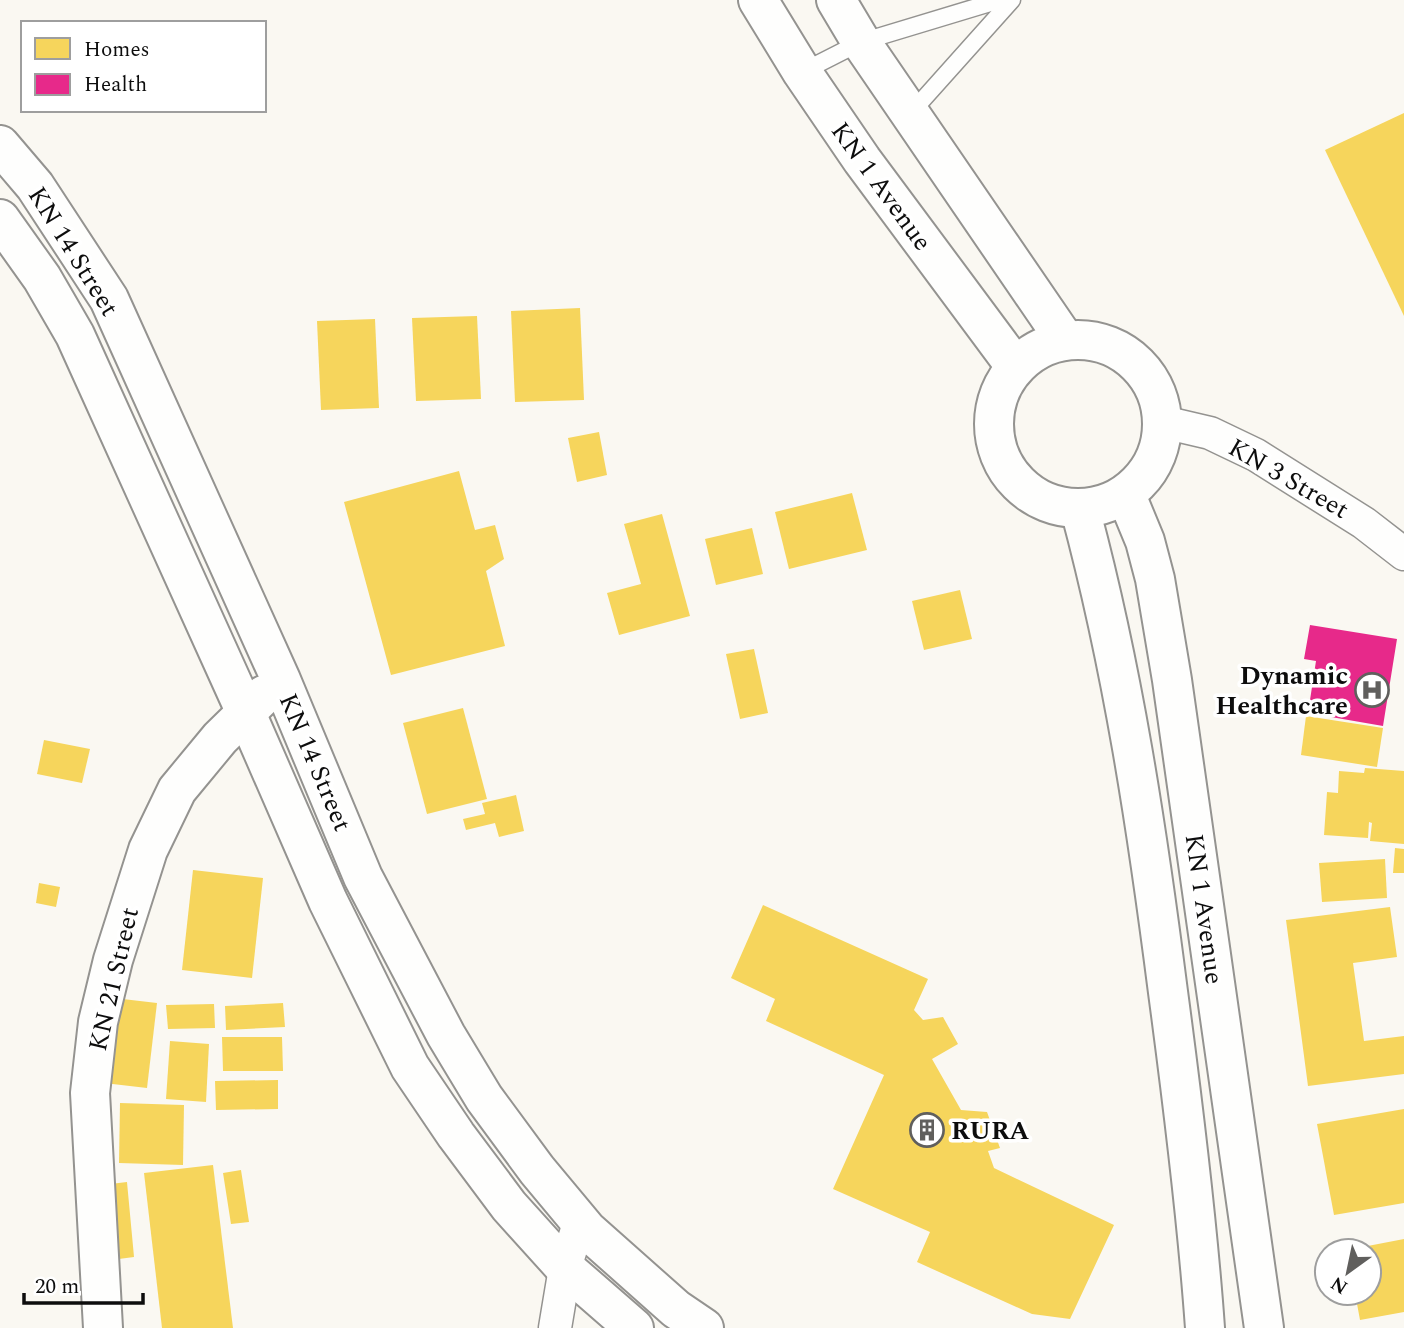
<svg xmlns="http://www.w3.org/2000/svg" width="1404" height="1328" font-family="Spectral,serif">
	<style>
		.homes { fill: #f6d55c }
		.health { fill: #e7298a }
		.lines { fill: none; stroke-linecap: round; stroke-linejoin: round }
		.service-casing { stroke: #949390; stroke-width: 19 }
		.minor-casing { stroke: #949390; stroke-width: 35 }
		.tertiary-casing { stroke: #949390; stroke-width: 42 }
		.service { stroke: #fefefd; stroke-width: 16 }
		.minor { stroke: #fefefd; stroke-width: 32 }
		.tertiary { stroke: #fefefd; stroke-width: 38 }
		.labels { text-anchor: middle; stroke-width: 7; stroke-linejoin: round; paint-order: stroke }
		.street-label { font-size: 26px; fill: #0d0d0d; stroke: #fff }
		.poi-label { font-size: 26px; font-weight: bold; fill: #0d0d0d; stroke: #fff; text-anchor: end }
	</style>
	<rect width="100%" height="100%" fill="#faf8f2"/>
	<g class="homes">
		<polygon points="1404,113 1404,316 1325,150"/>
		<polygon points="580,308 584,400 515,402 511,311"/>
		<polygon points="477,316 481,399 416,401 412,318"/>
		<polygon points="375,319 379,408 321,410 317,321"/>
		<polygon points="599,432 607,475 577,482 568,438"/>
		<polygon points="459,471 475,530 495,525 504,559 486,571 505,646 391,675 344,502"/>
		<polygon points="852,493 867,550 789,569 775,512"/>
		<polygon points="662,514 690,616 619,635 607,593 641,584 624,524"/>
		<polygon points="752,528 763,574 716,585 705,539"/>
		<polygon points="960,590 972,639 924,650 912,601"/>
		<polygon points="754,649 768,713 740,719 726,654"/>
		<polygon points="463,708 487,799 427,814 403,723"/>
		<polygon points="1306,716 1383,728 1377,767 1301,755"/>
		<polygon points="44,740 90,749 82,783 37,774"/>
		<polygon points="1365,768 1404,771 1404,844 1370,841 1372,823 1369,822 1368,838 1324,835 1327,792 1338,793 1339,771 1364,773"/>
		<polygon points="516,795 524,831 499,837 495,823 466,830 463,819 485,814 482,803"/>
		<polygon points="1395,848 1404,849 1404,873 1393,873"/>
		<polygon points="1385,859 1387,898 1322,902 1319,863"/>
		<polygon points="193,870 263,878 252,978 182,970"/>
		<polygon points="39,883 60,887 56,907 36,903"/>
		<polygon points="763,905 928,979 914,1010 923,1020 943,1017 958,1044 932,1059 961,1110 987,1112 1000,1148 988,1151 994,1168 1114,1225 1070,1319 1032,1314 917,1262 930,1232 833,1189 884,1075 766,1021 775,999 731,978"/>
		<polygon points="1390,907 1397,957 1353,963 1364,1041 1404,1036 1404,1074 1308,1086 1286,920"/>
		<polygon points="114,998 157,1003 147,1088 104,1083"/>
		<polygon points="283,1003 285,1027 226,1030 225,1006"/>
		<polygon points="214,1004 215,1028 168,1029 166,1005"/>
		<polygon points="222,1037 282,1037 283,1071 223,1071"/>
		<polygon points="170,1041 209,1044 206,1102 166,1099"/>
		<polygon points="278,1080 278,1109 216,1110 215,1081"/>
		<polygon points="120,1103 184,1105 183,1165 119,1163"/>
		<polygon points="1404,1109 1404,1203 1334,1215 1317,1124"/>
		<polygon points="213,1165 233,1328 162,1328 144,1173"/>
		<polygon points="241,1170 249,1222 231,1224 223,1173"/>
		<polygon points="127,1182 134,1257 111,1260 102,1185"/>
		<polygon points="1404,1239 1404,1312 1360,1320 1355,1293 1369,1293 1369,1251 1347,1250"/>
	</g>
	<polygon class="health" points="1310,625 1397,639 1383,726 1308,713 1316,661 1304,659"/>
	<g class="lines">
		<g class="service-casing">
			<g id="service">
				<polyline points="802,72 861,42 1000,0"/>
				<polyline points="910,114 1012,0"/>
			</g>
		</g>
		<g class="minor-casing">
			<g id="minor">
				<polyline points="1163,422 1210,433 1256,455 1364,523 1404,554"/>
				<polyline points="555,1328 565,1268 580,1220"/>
			</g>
		</g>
		<g class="tertiary-casing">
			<g id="tertiary">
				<polyline points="758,0 802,72 862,160 1015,366"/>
				<polyline points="836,0 861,42 1065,340"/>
				<polyline points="0,145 35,186 109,299 281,680 363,877 446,1035 484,1098 537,1170 587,1230 676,1309 704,1328"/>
				<polyline points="0,219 42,278 75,335 246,713 328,901 410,1067 456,1135 509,1206 565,1268 634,1328"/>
				<circle cx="1078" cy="424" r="84"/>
				<polyline points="1126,495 1145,541 1155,579 1172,680 1264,1328"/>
				<path d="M 1080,509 C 1123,669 1147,828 1168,992 C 1183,1104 1197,1216 1205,1328"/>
				<polyline points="103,1328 90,1093 98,1022 113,960 148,850 177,790 220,738 264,695"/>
			</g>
		</g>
		<use href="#service" class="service"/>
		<use href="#minor" class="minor"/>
		<use href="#tertiary" class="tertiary"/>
	</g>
	<defs>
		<g id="hospital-ring" transform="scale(1.75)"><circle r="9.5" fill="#fff" stroke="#605f5d" stroke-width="1.5"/><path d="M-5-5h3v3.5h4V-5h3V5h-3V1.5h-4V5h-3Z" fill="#605f5d"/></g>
		<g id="building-ring" transform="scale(1.75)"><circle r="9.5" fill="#fff" stroke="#605f5d" stroke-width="1.5"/><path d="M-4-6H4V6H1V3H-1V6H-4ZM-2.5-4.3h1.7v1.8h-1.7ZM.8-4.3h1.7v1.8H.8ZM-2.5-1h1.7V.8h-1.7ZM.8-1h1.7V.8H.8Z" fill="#605f5d"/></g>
	</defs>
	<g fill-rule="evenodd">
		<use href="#hospital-ring" x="1372" y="690"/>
		<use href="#building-ring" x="927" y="1130"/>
	</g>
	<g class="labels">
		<g class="street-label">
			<text transform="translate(882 186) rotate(54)" y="9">KN 1 Avenue</text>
			<text transform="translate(74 251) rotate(58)" y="9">KN 14 Street</text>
			<text transform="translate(1289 478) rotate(30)" y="9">KN 3 Street</text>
			<text transform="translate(316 762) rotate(67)" y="9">KN 14 Street</text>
			<text transform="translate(1205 909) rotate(82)" y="9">KN 1 Avenue</text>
			<text transform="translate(113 979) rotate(-77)" y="9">KN 21 Street</text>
		</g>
		<g class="poi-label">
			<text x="1348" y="684">Dynamic<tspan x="1348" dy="30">Healthcare</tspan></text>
			<text x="951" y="1139" text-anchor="start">RURA</text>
		</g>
	</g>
	<rect x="21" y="21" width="245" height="91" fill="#ffffff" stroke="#9e9e9e" stroke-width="2"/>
	<rect x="35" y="38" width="35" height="21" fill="#f6d55c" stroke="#9e9e9e" stroke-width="2"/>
	<text x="84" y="56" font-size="21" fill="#0d0d0d">Homes</text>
	<rect x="35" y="74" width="35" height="21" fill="#e7298a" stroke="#9e9e9e" stroke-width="2"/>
	<text x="84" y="91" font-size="21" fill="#0d0d0d">Health</text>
	<g transform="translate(1348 1272) rotate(213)"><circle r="33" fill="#ffffff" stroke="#9e9e9e" stroke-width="2"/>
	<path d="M0-5L12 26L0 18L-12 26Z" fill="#605f5d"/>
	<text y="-10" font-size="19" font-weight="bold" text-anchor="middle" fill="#0d0d0d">N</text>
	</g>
	<path d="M24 1293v10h119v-10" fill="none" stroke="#0d0d0d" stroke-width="3.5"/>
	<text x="35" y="1293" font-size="21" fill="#0d0d0d" stroke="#ffffff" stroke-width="5" paint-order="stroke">20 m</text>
</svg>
